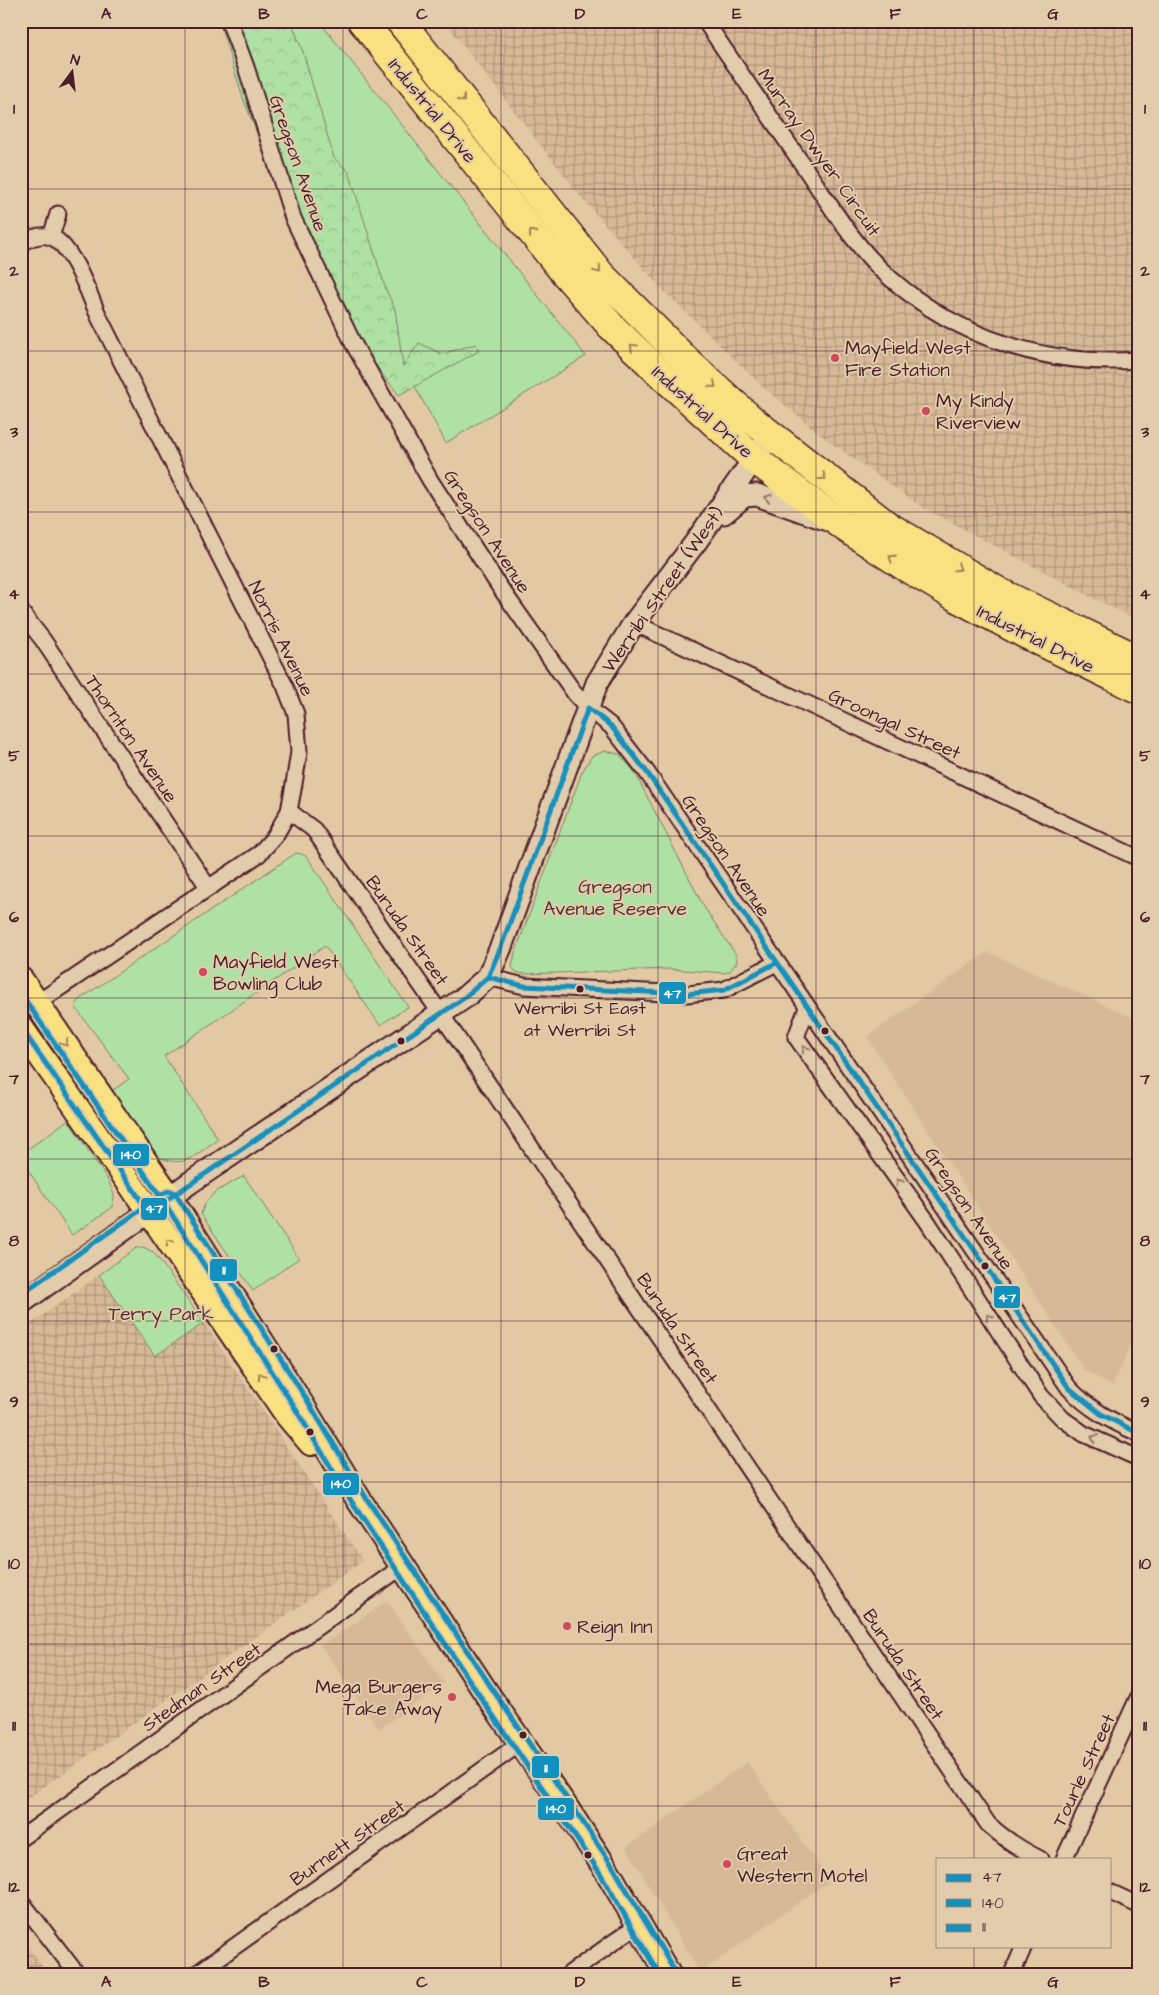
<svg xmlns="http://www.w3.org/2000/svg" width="1159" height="1995" font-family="'Architects Daughter',sans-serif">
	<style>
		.built { fill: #d7b997 }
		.industrial { fill: url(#industrial-grid) }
		.green { fill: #aee1a3; stroke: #7c8067 }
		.forest { fill: url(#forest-crowns); stroke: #7c8067 }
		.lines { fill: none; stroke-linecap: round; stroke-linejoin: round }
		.street-casing { stroke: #4a1f2b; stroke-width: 19 }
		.secondary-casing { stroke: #4a1f2b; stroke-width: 25 }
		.primary-casing { stroke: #4a1f2b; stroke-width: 28 }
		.highway-casing { stroke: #4a1f2b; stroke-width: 31 }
		.street { stroke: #e2ccab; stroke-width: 15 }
		.secondary { stroke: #e2ccab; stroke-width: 21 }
		.primary { stroke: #f9e181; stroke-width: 24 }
		.highway { stroke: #f9e181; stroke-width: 28 }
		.bus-1-casing { stroke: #e2ccab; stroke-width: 9 }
		.bus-2-casing { stroke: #e2ccab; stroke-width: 9 }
		.bus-3-casing { stroke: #e2ccab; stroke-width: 9 }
		.bus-1 { stroke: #1290be; stroke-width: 5 }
		.bus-2 { stroke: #1290be; stroke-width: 5 }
		.bus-3 { stroke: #1290be; stroke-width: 5 }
		.oneway { stroke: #a28056 }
		.oneway2 { stroke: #96766b }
		.grid { fill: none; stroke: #4a1f2b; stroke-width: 1; stroke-opacity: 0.55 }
		.poi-dot { fill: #d1495b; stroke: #e2ccab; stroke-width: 2 }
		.bus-dot { fill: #4a1f2b; stroke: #e2ccab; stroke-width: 2 }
		.labels { text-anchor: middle; stroke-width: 4; stroke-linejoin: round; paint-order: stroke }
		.bus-label { font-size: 18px; fill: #4a1f2b; stroke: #e2ccab }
		.street-label { font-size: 19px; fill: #4a1f2b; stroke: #e2ccab }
		.poi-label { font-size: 19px; fill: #4a1f2b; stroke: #e2ccab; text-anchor: start }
		.park-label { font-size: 19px; fill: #543237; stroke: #e2ccab }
		.line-badge { stroke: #e2ccab; stroke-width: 2 }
		.badge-label { font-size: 14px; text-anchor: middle; font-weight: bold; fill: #fff }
		.neatline { fill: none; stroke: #4a1f2b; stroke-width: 2 }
		.grid-label { font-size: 16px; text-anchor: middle; font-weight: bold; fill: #4a1f2b }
	</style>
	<defs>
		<pattern id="industrial-grid" width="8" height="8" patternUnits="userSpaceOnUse" patternTransform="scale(1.25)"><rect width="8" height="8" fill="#d7b997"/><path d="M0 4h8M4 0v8" fill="none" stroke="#b0967b"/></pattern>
		<pattern id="forest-crowns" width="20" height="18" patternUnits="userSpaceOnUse" patternTransform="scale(1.25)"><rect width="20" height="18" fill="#aee1a3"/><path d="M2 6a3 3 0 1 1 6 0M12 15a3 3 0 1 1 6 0" fill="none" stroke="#97c18c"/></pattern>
	</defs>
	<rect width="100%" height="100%" fill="#e3c8a4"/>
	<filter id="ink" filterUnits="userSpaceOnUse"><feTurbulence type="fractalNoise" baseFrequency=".02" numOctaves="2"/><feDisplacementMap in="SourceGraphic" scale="10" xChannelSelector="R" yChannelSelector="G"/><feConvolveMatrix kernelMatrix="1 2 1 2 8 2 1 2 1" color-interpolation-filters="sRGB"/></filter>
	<g filter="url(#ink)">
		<g class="built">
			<polygon points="987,952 1138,1020 1138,1330 1112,1386 1084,1370 867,1037"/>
			<polygon points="387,1601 444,1683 379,1729 321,1646"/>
			<polygon points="747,1762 829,1881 700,1973 626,1847"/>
		</g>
		<g class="industrial">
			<polygon points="444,21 1138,21 1138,620 1099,601 922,507 827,440 763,387 660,287 581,197"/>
			<polygon points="99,1275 155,1356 204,1323 363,1561 21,1803 21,1331"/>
			<polygon points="21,1937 48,1974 21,1974"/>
		</g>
		<g class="green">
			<polygon points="267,21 319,21 586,356 446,443 398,356"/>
			<polygon points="605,751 619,754 634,771 704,907 736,955 737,962 730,971 724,973 671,969 524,974 516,972 512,967 515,953 582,772 592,756"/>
			<path d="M 296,853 L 302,854 L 307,857 L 408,1007 L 380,1025 L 325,946 L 164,1056 L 218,1139 C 191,1158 184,1171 151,1153 L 106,1095 L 129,1079 L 78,1011 L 76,1007 L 77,1001 Z"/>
			<polygon points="68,1120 108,1180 114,1195 113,1207 72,1235 21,1160 21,1154"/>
			<path d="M 244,1176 L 299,1258 L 253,1291 L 201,1214 C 207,1192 225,1187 244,1176 Z"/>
			<polygon points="143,1247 153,1252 161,1262 204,1323 155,1356 99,1275 136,1248"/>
		</g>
		<polygon class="forest" points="219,21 291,21 303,52 334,158 349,172 386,290 395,309 403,366 419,343 442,354 476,344 479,351 399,395 352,336 316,282 243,98"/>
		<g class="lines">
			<g class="street-casing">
				<g id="street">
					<path d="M 229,21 L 246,67 L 293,218 L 353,343 L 430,480 L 499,586 L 576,695 L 588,708 L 611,726 L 646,771 L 1069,1388 C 1089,1409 1111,1421 1138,1433"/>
					<path d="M 705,21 C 739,71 773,121 807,171 C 832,208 856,248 890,278 C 958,338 1048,367 1138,360"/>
					<polyline points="51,237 58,214"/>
					<path d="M 21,243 C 30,238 41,233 51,237 C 72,244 90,297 99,317 L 285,686 L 296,714 L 299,752 L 294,784 L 289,811 L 275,836 L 259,854 L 37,1003"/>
					<polyline points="21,612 43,640 208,887"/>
					<polyline points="634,623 1138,858"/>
					<path d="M 289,811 L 314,830 L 441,1014 L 988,1824 C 1004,1839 1020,1849 1040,1859"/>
					<polyline points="488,977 524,986 687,994 724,990 776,963"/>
					<polyline points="807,1008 796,1037 927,1221 1041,1396 1063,1419 1084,1434 1138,1458"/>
					<polyline points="21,1838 403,1566"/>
					<polyline points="1064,1859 1138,1698"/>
					<polyline points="1110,1892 1138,1905"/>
					<polyline points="21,1901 77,1974"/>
					<polyline points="196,1974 522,1742"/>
					<polyline points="569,1974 639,1924"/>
					<polyline points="1012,1974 1024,1946"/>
				</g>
			</g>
			<g class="secondary-casing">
				<g id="secondary">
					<polyline points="724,513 744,496 757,495 825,519"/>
					<polyline points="21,1303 191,1182 464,998 488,977 501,947 597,683 634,623 695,543 770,436"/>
				</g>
			</g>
			<g class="primary-casing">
				<g id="primary">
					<polyline points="21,980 170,1198 301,1404 359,1500 487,1694 564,1805 606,1869 668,1974"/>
					<polyline points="21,1028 131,1185 288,1416 311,1443"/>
				</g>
			</g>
			<g class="highway-casing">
				<g id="highway">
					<polyline points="362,21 563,271 611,326 664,377 753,458 846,528 907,568 961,600 1025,634 1138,689"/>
					<polyline points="400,21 601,275 691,365 752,420 888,526 1001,593 1138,659"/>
				</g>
			</g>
			<use href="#street" class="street"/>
			<use href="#secondary" class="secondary"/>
			<use href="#primary" class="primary"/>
			<use href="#highway" class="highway"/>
			<g class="bus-1-casing">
				<g id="bus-1">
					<polyline points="488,977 524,986 687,994 724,990 776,963"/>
					<polyline points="21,1028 149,1212 464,998 488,977 501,947 588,708 611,726 646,771 1069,1388 1101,1414 1138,1433"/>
				</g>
			</g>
			<g class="bus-2-casing">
				<polyline id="bus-2" points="21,994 164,1202 295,1408 353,1504 481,1698 600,1873 659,1974"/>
			</g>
			<g class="bus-3-casing">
				<polyline id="bus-3" points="21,1294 166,1192 171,1191 175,1193 307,1400 365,1496 493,1690 612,1865 674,1970"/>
			</g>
			<use href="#bus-1" class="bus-1"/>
			<use href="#bus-2" class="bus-2"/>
			<use href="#bus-3" class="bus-3"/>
		</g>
		<defs><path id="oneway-chevron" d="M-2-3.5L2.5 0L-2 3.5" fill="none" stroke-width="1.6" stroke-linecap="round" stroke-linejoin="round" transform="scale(1.25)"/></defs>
		<g class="oneway">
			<use href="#oneway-chevron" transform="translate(462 99) rotate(51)"/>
			<use href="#oneway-chevron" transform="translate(532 233) rotate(-129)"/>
			<use href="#oneway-chevron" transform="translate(598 270) rotate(51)"/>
			<use href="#oneway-chevron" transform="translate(633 347) rotate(-136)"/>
			<use href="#oneway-chevron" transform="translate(713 385) rotate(42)"/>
			<use href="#oneway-chevron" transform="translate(823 477) rotate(36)"/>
			<use href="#oneway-chevron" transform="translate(892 558) rotate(-147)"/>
			<use href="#oneway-chevron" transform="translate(958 568) rotate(31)"/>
			<use href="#oneway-chevron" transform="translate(65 1043) rotate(56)"/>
			<use href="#oneway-chevron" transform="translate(169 1242) rotate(-124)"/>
			<use href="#oneway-chevron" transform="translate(261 1376) rotate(-124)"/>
		</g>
		<g class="oneway2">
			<use href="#oneway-chevron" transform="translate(768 498) rotate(-162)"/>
			<use href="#oneway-chevron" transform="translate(805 1049) rotate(-125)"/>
			<use href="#oneway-chevron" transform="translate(899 1182) rotate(-125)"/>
			<use href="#oneway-chevron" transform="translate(989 1317) rotate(-123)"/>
			<use href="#oneway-chevron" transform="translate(1094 1438) rotate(-155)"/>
		</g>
	</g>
	<path class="grid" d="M 185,21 L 185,1974M 343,21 L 343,1974M 501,21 L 501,1974M 658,21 L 658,1974M 816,21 L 816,1974M 974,21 L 974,1859M 21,189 L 1138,189M 21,351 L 1138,351M 21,512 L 1138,512M 21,674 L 1138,674M 21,836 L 1138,836M 21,998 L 1138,998M 21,1159 L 1138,1159M 21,1321 L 1138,1321M 21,1482 L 1138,1482M 21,1644 L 1138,1644M 21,1806 L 1138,1806M 974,1946 L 974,1974"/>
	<g class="poi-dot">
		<circle cx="835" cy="358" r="5"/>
		<circle cx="926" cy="411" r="5"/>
		<circle cx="203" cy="972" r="5"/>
		<circle cx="567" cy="1626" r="5"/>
		<circle cx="452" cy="1697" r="5"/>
		<circle cx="727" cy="1864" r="5"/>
	</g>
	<g class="bus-dot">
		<circle cx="580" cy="989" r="4.5"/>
		<circle cx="825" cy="1031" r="4.5"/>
		<circle cx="401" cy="1041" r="4.5"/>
		<circle cx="985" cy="1266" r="4.5"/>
		<circle cx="274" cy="1349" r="4.5"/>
		<circle cx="310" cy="1432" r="4.5"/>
		<circle cx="523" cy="1735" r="4.5"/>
		<circle cx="588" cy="1855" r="4.5"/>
	</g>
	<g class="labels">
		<g class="bus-label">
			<text x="580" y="1014">Werribi St East<tspan x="580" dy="22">at Werribi St</tspan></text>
		</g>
		<g class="street-label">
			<text transform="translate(433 110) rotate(51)" y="7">Industrial Drive</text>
			<text transform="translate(820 152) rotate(55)" y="7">Murray Dwyer Circuit</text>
			<text transform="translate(299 163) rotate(71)" y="7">Gregson Avenue</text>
			<text transform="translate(703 411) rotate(42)" y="7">Industrial Drive</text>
			<text transform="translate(488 531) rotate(57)" y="7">Gregson Avenue</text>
			<text transform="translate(662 589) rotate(-55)" y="7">Werribi Street (West)</text>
			<text transform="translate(282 638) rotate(64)" y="7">Norris Avenue</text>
			<text transform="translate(1036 638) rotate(27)" y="7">Industrial Drive</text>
			<text transform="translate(895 723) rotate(25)" y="7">Groongal Street</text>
			<text transform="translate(132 738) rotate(56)" y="7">Thornton Avenue</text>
			<text transform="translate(727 855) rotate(56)" y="7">Gregson Avenue</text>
			<text transform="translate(408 930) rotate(55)" y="7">Buruda Street</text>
			<text transform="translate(970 1208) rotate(56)" y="7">Gregson Avenue</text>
			<text transform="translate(678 1328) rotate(56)" y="7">Buruda Street</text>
			<text transform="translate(904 1664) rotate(56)" y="7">Buruda Street</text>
			<text transform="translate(201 1686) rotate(-35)" y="7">Stedman Street</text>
			<text transform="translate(1083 1770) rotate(-65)" y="7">Tourle Street</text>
			<text transform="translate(347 1842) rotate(-35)" y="7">Burnett Street</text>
		</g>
		<g class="poi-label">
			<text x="845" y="354">Mayfield West<tspan x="845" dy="22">Fire Station</tspan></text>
			<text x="936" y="407">My Kindy<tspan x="936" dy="22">Riverview</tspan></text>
			<text x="213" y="968">Mayfield West<tspan x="213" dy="22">Bowling Club</tspan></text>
			<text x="577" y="1633">Reign Inn</text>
			<text x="442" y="1693" text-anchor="end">Mega Burgers<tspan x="442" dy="22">Take Away</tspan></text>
			<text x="737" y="1860">Great<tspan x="737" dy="22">Western Motel</tspan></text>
		</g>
		<g class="park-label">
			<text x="615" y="893">Gregson<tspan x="615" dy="22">Avenue Reserve</tspan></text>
			<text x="161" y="1320">Terry Park</text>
		</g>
	</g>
	<g class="line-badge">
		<rect x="658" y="981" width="29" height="24" rx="5" fill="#1290be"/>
		<rect x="112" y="1143" width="38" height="24" rx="5" fill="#1290be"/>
		<rect x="140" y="1197" width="28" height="24" rx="5" fill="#1290be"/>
		<rect x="209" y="1258" width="29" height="24" rx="5" fill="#1290be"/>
		<rect x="993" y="1285" width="28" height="24" rx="5" fill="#1290be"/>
		<rect x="322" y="1472" width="38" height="24" rx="5" fill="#1290be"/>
		<rect x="531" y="1755" width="29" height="24" rx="5" fill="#1290be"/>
		<rect x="537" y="1797" width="38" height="24" rx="5" fill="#1290be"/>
	</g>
	<g class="badge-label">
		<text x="672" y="998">47</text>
		<text x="131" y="1159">140</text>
		<text x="154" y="1213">47</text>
		<text x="224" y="1274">11</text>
		<text x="1007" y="1302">47</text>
		<text x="341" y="1488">140</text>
		<text x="546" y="1772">11</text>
		<text x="556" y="1813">140</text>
	</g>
	<rect width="1159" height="1995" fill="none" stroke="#e2ccab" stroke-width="55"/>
	<rect x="936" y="1858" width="175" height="90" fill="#e2ccab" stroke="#a58778"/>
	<rect x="946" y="1874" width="25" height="8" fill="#1290be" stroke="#a58778"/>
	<text x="982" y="1882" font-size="15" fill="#4a1f2b">47</text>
	<rect x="946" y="1899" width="25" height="8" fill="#1290be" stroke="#a58778"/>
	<text x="982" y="1908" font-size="15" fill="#4a1f2b">140</text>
	<rect x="946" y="1924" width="25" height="8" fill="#1290be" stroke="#a58778"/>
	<text x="982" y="1932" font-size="15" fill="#4a1f2b">11</text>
	<g transform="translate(72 72) rotate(15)" stroke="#e2ccab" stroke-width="4" paint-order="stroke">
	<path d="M0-4L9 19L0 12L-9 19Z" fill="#4a1f2b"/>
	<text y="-8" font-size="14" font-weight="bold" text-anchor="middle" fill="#4a1f2b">N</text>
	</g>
	<rect x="28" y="28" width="1104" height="1940" class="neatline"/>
	<g class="grid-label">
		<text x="106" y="19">A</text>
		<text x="264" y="19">B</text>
		<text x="422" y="19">C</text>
		<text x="580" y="19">D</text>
		<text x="737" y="19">E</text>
		<text x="895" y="19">F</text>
		<text x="1053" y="19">G</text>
		<text x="14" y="114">1</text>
		<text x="1145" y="114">1</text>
		<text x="14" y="276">2</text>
		<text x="1145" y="276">2</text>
		<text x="14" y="437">3</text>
		<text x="1145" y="437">3</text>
		<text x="14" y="599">4</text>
		<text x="1145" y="599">4</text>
		<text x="14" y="761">5</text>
		<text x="1145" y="761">5</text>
		<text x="14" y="922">6</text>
		<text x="1145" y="922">6</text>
		<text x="14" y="1084">7</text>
		<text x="1145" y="1084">7</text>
		<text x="14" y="1246">8</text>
		<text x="1145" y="1246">8</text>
		<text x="14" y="1407">9</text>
		<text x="1145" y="1407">9</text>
		<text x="14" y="1569">10</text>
		<text x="1145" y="1569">10</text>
		<text x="14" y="1731">11</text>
		<text x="1145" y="1731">11</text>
		<text x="14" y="1892">12</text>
		<text x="1145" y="1892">12</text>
		<text x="106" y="1987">A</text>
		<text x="264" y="1987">B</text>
		<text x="422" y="1987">C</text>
		<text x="580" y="1987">D</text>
		<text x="737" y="1987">E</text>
		<text x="895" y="1987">F</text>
		<text x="1053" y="1987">G</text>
	</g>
</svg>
